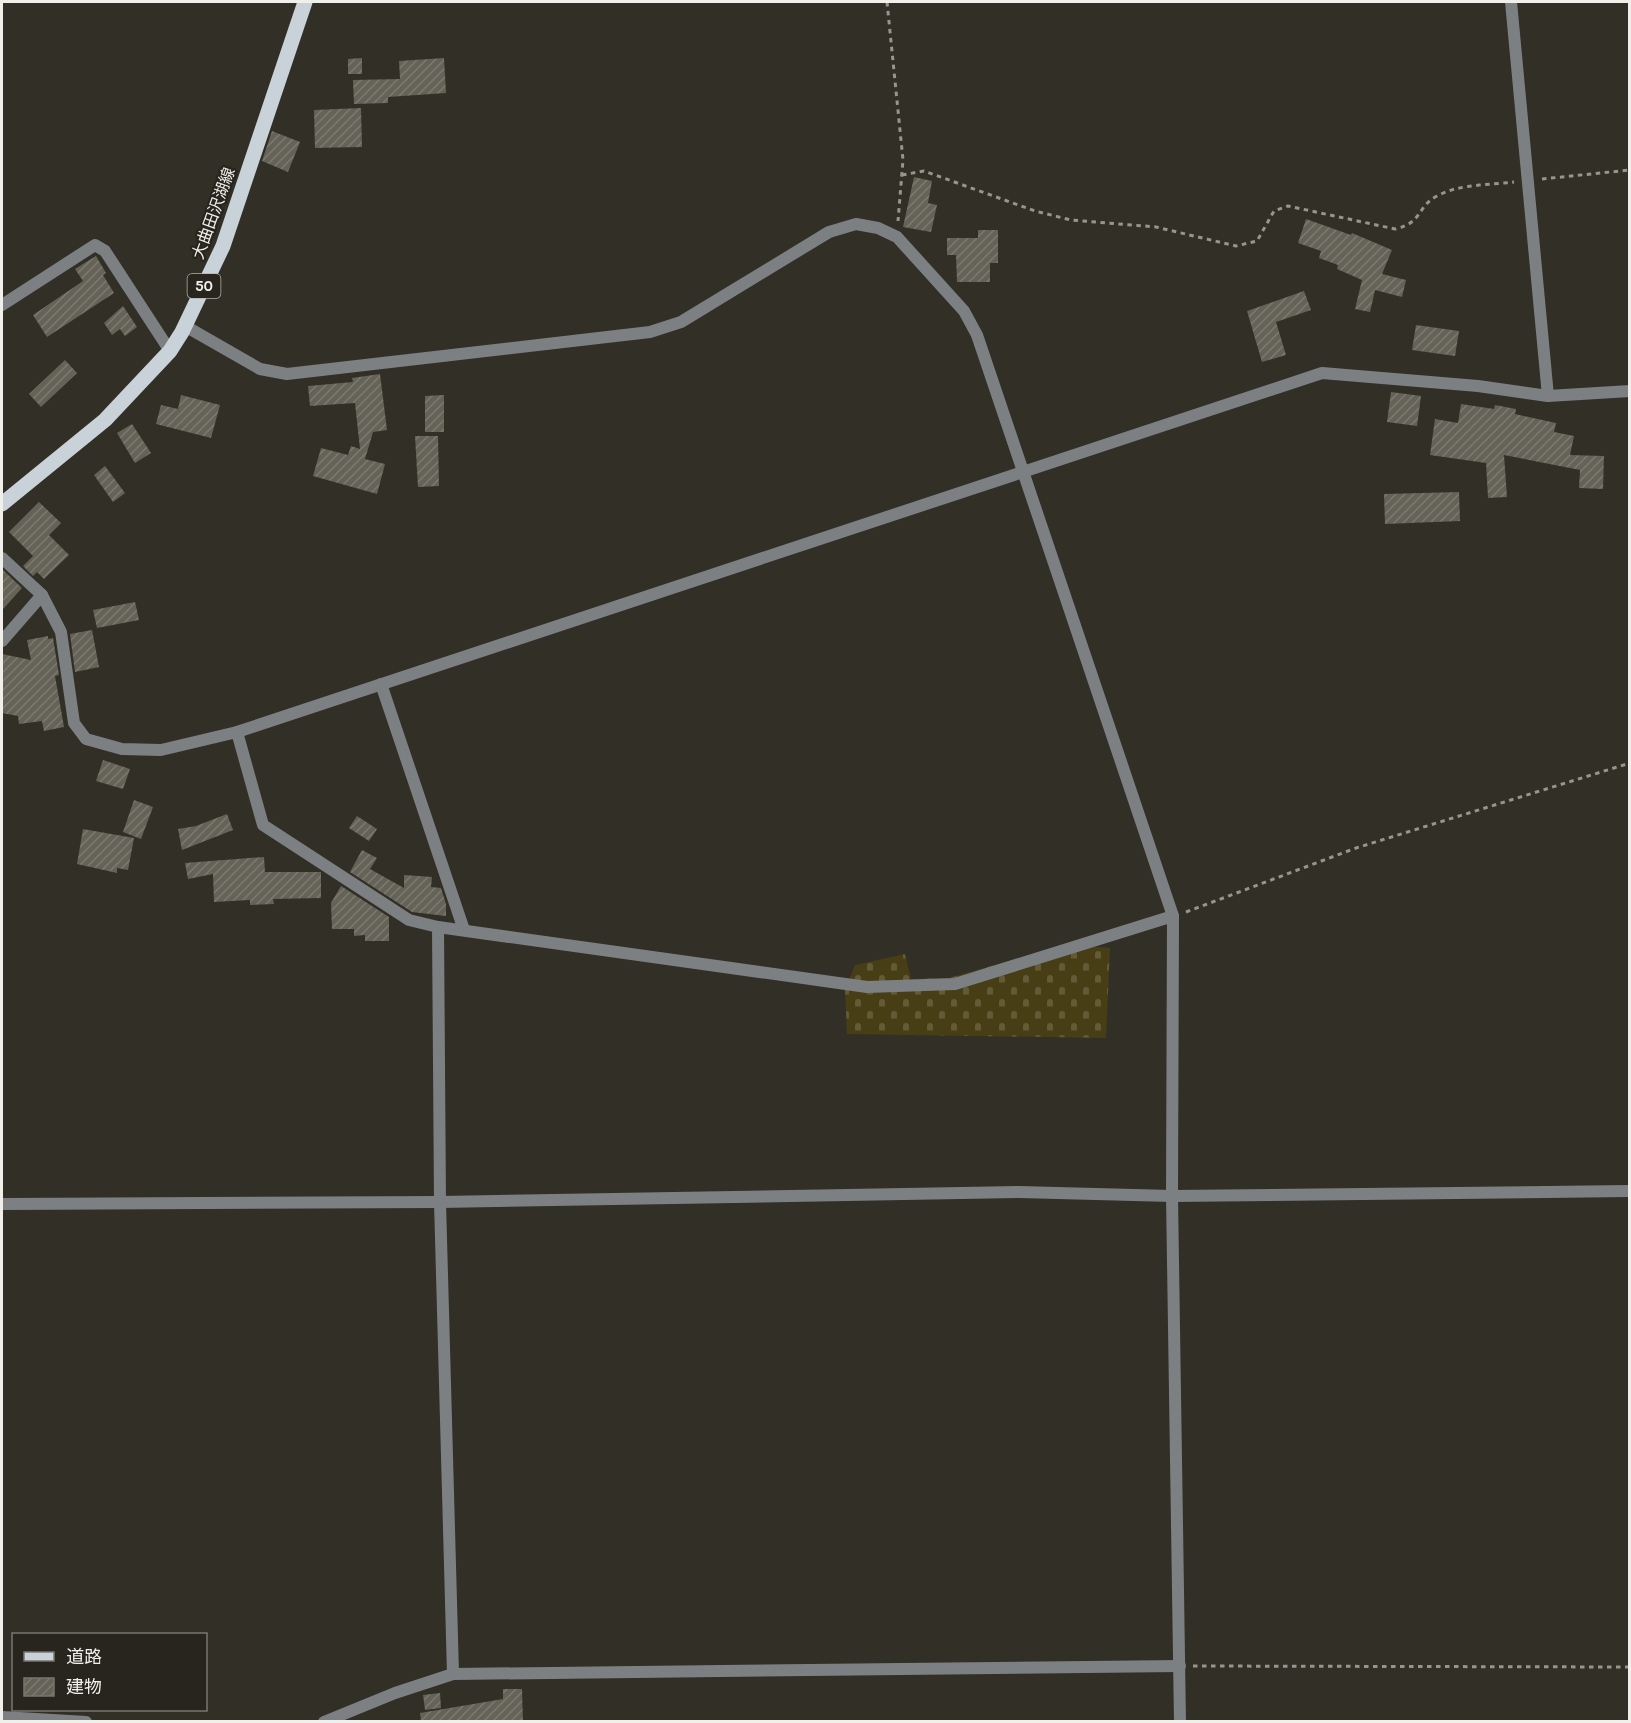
<svg xmlns="http://www.w3.org/2000/svg" width="1631" height="1723" font-family="Karla,'Noto Sans JP',sans-serif">
	<style>
		.cemetery { fill: url(#cemetery-stones) }
		.building { fill: url(#building-hatch) }
		.lines { fill: none; stroke-linecap: round; stroke-linejoin: round }
		.path { stroke: #97958e; stroke-width: 3; stroke-dasharray: 4.5 4.5; stroke-linecap: butt }
		.street { stroke: #7c8083; stroke-width: 12 }
		.primary { stroke: #c9d1d9; stroke-width: 15 }
		.labels { text-anchor: middle; stroke-width: 4.5; stroke-linejoin: round; paint-order: stroke }
		.shield { fill: #27251d; stroke: #b4b2ac; stroke-width: 1.5 }
		.shield-label { font-size: 15px; font-weight: bold; fill: #f1efea }
		.street-label { font-size: 16px; fill: #f1efea; stroke: #27251d }
	</style>
	<defs>
		<pattern id="cemetery-stones" width="16" height="16" patternUnits="userSpaceOnUse" patternTransform="scale(1.5)"><rect width="16" height="16" fill="#483e15"/><path d="M2 7V4a2 2 0 0 1 4 0v3zM10 15v-3a2 2 0 0 1 4 0v3z" fill="#635a37"/></pattern>
		<pattern id="building-hatch" width="6" height="6" patternUnits="userSpaceOnUse" patternTransform="scale(1.5)"><rect width="6" height="6" fill="#656258"/><path d="M-1 1l2-2M0 6l6-6M5 7l2-2" fill="none" stroke="#7c7970"/></pattern>
	</defs>
	<rect width="100%" height="100%" fill="#312f26"/>
	<polygon class="cemetery" points="1069,944 1110,948 1106,1038 847,1034 845,990 855,965 905,954 911,979 949,978"/>
	<g class="building">
		<polygon points="362,58 362,74 348,74 348,59"/>
		<polygon points="444,58 446,93 388,97 388,103 354,104 353,80 400,79 399,61"/>
		<polygon points="361,108 362,147 315,148 314,110"/>
		<polygon points="272,131 300,142 288,172 262,161"/>
		<polygon points="914,177 932,181 928,203 937,205 931,232 903,227"/>
		<polygon points="1306,219 1351,235 1352,233 1392,250 1382,274 1406,280 1402,297 1375,290 1370,312 1355,309 1362,280 1337,269 1338,265 1319,258 1321,251 1298,243"/>
		<polygon points="978,230 998,230 998,263 990,263 990,282 957,282 956,255 947,255 947,238 978,238"/>
		<polygon points="96,256 106,273 103,275 114,293 47,337 33,315 83,281 75,269"/>
		<polygon points="1304,291 1311,310 1276,322 1286,355 1262,362 1247,311"/>
		<polygon points="123,306 137,327 125,336 120,329 112,335 104,323"/>
		<polygon points="1416,325 1459,331 1455,356 1412,350"/>
		<polygon points="65,360 77,373 41,407 29,394"/>
		<polygon points="380,374 387,430 373,432 365,459 385,464 377,494 313,476 321,448 348,455 351,446 360,449 355,403 310,406 308,386 353,382 352,378"/>
		<polygon points="1391,392 1421,396 1417,426 1387,422"/>
		<polygon points="181,395 220,405 211,438 156,424 161,405 178,409"/>
		<polygon points="444,395 444,432 425,432 425,396"/>
		<polygon points="1461,404 1494,409 1495,405 1516,409 1515,414 1556,423 1554,432 1574,436 1570,455 1604,456 1603,489 1579,488 1580,470 1504,455 1507,497 1488,498 1486,463 1430,455 1435,419 1458,423"/>
		<polygon points="132,424 151,453 135,463 117,433"/>
		<polygon points="415,436 438,436 439,486 418,487"/>
		<polygon points="105,466 125,493 113,502 94,475"/>
		<polygon points="1459,492 1460,521 1385,524 1384,494"/>
		<polygon points="39,502 61,523 49,535 69,555 44,579 37,572 33,576 23,566 33,556 9,532"/>
		<polygon points="2,569 22,588 2,610"/>
		<polygon points="135,602 139,620 97,628 93,610"/>
		<polygon points="92,630 99,667 75,672 70,634"/>
		<polygon points="48,636 48,639 53,638 59,675 55,676 64,727 44,731 42,721 19,724 18,716 2,713 2,654 31,660 27,640"/>
		<polygon points="103,760 130,769 123,789 96,781"/>
		<polygon points="134,800 153,807 141,839 123,832"/>
		<polygon points="227,814 233,830 182,850 178,829 196,826"/>
		<polygon points="357,816 377,829 369,841 349,828"/>
		<polygon points="83,829 134,838 128,870 117,868 117,873 77,864"/>
		<polygon points="362,850 377,858 370,869 404,888 404,875 432,877 431,887 441,888 446,904 446,916 412,912 350,872"/>
		<polygon points="264,857 265,872 321,872 321,898 273,899 274,904 250,905 250,900 214,902 213,874 188,879 185,863"/>
		<polygon points="341,886 389,917 389,941 365,941 365,935 354,936 354,929 332,929 331,903"/>
		<polygon points="503,1689 522,1689 523,1722 421,1722 420,1713 503,1699"/>
		<polygon points="440,1693 441,1708 425,1710 423,1695"/>
	</g>
	<g class="lines">
		<g class="path">
			<polyline points="887,2 903,160 898,221"/>
			<path d="M 902,175 L 924,171 L 1035,211 L 1071,220 L 1156,227 L 1236,246 L 1257,241 L 1274,211 L 1288,206 L 1395,229 C 1423,223 1417,206 1437,196 C 1458,184 1490,185 1514,182"/>
			<polyline points="1542,179 1630,170"/>
			<polyline points="1186,912 1356,848 1630,763"/>
			<polyline points="1193,1666 1630,1667"/>
		</g>
		<g class="street">
			<polyline points="1511,2 1548,396"/>
			<polyline points="2,305 95,245 105,251 170,351"/>
			<polyline points="185,326 260,369 287,374 650,332 681,322 829,232 856,224 878,228 897,237 964,311 977,335 1173,916 1172,1196 1180,1722"/>
			<polyline points="2,558 42,595 61,632 74,723 86,739 122,749 161,750 237,732 1322,373 1478,386 1548,396 1630,391"/>
			<polyline points="2,641 42,595"/>
			<polyline points="381,684 464,930"/>
			<polyline points="237,732 263,825 409,920 438,927 867,987 955,984 1173,916"/>
			<polyline points="438,927 440,1202 453,1674"/>
			<polyline points="2,1204 440,1202 1019,1192 1172,1196 1630,1191"/>
			<polyline points="2,1717 86,1722"/>
			<polyline points="324,1722 395,1693 453,1674 1180,1666"/>
		</g>
		<polyline class="primary" points="2,504 105,420 170,351 182,332 223,246 305,2"/>
	</g>
	<g class="labels">
		<rect class="shield" x="187.5" y="274" width="33" height="24" rx="4.5"/>
		<g class="shield-label">
			<text x="204" y="291">50</text>
		</g>
		<g class="street-label">
			<text transform="translate(213 213) rotate(-70)" y="6">大曲田沢湖線</text>
		</g>
	</g>
	<rect width="1631" height="1723" fill="none" stroke="#f1efea" stroke-width="6"/>
	<rect x="12" y="1633" width="195" height="78" fill="#27251d" stroke="#78766f" stroke-width="1.5"/>
	<rect x="24" y="1652" width="30" height="9" fill="#c9d1d9" stroke="#78766f" stroke-width="1.5"/>
	<text x="66" y="1663" font-size="18" fill="#f1efea">道路</text>
	<rect x="24" y="1678" width="30" height="18" fill="url(#building-hatch)" stroke="#78766f" stroke-width="1.5"/>
	<text x="66" y="1693" font-size="18" fill="#f1efea">建物</text>
</svg>
